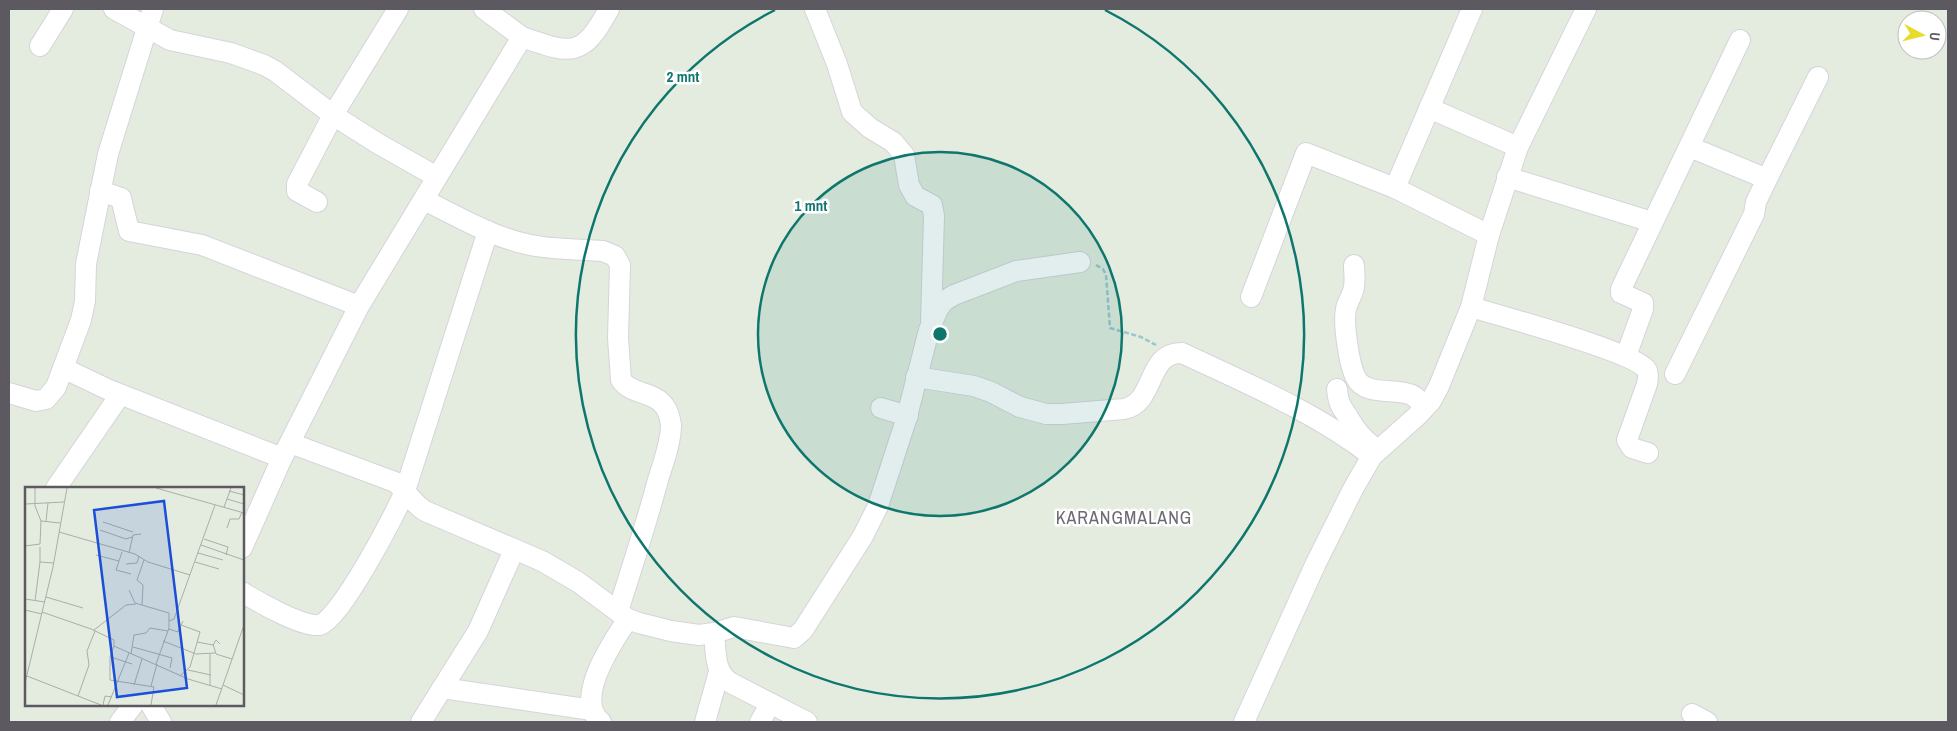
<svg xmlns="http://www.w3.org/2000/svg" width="1957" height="731" font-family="'Archivo Narrow',sans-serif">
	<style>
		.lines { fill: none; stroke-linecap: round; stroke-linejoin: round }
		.minor-casing { stroke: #d7d3da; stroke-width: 22 }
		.path { stroke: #9ac6cc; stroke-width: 2.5; stroke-dasharray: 5 2.5; stroke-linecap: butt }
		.minor { stroke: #fff; stroke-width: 20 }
		.ring { fill: none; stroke: #0f766e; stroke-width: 2.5 }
		.labels { text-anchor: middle; stroke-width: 5; stroke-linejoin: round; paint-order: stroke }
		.quarter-label { font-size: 18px; letter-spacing: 1px; fill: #6d6a73; stroke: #fff }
		.inset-road { fill: none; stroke: #aaada9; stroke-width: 1 }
		.view { fill: #1d4ed8; fill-opacity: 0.15; stroke: #1d4ed8; stroke-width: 2.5 }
		.inset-edge { fill: none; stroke: #5c5961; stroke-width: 2.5 }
		.centre { fill: #0f766e; stroke: #fff; stroke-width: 2.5 }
		.ring-label { font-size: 15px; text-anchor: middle; font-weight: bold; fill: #0f766e; stroke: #fff; stroke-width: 5; stroke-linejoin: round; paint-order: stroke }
	</style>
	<rect width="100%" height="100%" fill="#e4ece0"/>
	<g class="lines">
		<g class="minor-casing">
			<g id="minor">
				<polyline points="114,9 170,40 231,53 264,65 275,71 333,115 377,143 437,177"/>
				<polyline points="484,9 522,37"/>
				<polyline points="815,9 837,64 852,112 870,128 893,142 904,155 909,185 915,196 932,205 934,216 931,322"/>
				<polyline points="40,46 63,9"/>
				<polyline points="1429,108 1518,147"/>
				<polyline points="1690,147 1767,179"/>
				<polyline points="1507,177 1652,222"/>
				<polyline points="1395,188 1472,9"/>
				<polyline points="100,191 121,198 129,231 202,245 359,306"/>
				<path d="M 424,200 C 457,216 490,236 526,244 C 551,250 577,249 603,251 L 615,256 L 620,265 L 618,338 L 621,380 C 631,395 655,391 665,407 C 669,412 670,419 671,425 C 671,443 663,463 658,480 C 646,524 632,568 618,611"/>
				<polyline points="317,202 297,191 297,184 333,115 398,9"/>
				<path d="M 1354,265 C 1354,274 1356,282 1353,291 C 1351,298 1347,303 1346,309 C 1343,323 1349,365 1356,378 C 1369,403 1418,378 1422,410"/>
				<polyline points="1251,297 1306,153 1395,188 1489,235"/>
				<path d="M 1471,307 C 1500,316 1632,351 1646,369 C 1649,373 1648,379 1647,384 L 1627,440 L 1632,448 L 1648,453"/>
				<polyline points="1626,356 1643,309 1643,303 1621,293 1621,289 1740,40"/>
				<polyline points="63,368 107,389 282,458"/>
				<polyline points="1675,374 1754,214 1756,202 1767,179 1818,77"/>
				<path d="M 916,377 L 974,386 L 991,392 L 1020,407 L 1046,414 L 1062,414 L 1124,409 C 1156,403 1146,352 1182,353 C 1248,384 1315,412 1372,456"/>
				<path d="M 1337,389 C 1339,409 1343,407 1351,422 C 1357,432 1361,437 1370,444"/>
				<polyline points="9,393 36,401 46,399 56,387 81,320 85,301 86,264 108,154 153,9"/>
				<polyline points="881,408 908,416"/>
				<path d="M 290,443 L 395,482 C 406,490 412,503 425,511 L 542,561 L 578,582 L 628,619 L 639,623 L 671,631 L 699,635 L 714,633 L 734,627 L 794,638 L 803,630 L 863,536 L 878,506 L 906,420 L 929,330 L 938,309 L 944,301 L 954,295 L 1016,271 L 1080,262"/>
				<polyline points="56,488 120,395"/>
				<path d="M 242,548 L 282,458 L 359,306 L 522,37 C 571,54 582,59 609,9"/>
				<path d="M 242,592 C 258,602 302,627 319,625 C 339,622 396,513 405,491 L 488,231"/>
				<path d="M 714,633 C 716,652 714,673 731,683 L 807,722"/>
				<polyline points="442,688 592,710"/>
				<polyline points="151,705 161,722"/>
				<polyline points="1692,714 1707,722"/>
				<polyline points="120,722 133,705"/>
				<polyline points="421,722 478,631 514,550"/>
				<path d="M 601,722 C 573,699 613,641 628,619"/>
				<polyline points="705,722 719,672"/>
				<polyline points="760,722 770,704"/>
				<polyline points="1244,722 1316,563 1353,489 1372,456 1418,415 1431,401 1439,386 1471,307 1489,235 1518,147 1586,9"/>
			</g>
		</g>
		<polyline class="path" points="1096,265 1103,269 1106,275 1110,328 1141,337 1156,345"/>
		<use href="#minor" class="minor"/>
	</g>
	<circle cx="940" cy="334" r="182" fill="#0f766e" fill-opacity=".12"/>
	<g class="ring">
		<circle cx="940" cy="334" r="182"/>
		<path d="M1105 10A364 364 0 1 1 775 10"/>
	</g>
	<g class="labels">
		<g class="quarter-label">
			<text x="1124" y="524">KARANGMALANG</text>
		</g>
	</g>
	<g transform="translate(25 487)">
		<rect width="219" height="219" fill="#e4ece0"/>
		<path class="inset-road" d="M 131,1 L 219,26M 204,4 L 219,8M 202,12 L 219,17M 0,17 L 39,15M 199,20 L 206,1M 16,34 L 35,36M 21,34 L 23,16M 78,35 L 108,45M 202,41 L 205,32 L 214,32 L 217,25M 75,43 L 101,52 L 107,50M 34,45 L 110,67 L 123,75 L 165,88M 179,52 L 203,60 L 201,68M 176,58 L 219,73M 0,59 L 15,57 L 16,34 L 10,19 L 10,1M 15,60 L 15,75 L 29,76M 97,65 L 91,83 L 106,87M 104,66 L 108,48 L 116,47M 173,66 L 198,73M 71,68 L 94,74M 170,75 L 194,82M 101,77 L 112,76 L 114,69M 104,103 L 110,116 L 144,126 L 144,141 L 131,177M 21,110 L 58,121M 0,112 L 20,115M 10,114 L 15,75M 117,118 L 118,98 L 112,93 L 119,73M 0,123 L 17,127M 17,125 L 66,142 L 89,153 L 89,159 L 163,192 L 197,202M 144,134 L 149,132 L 190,18M 156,138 L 175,145 L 165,180 L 156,188M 144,142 L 153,145 L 158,134M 69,143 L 101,118 L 111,117M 138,154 L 171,167 L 190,166M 172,155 L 188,158 L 191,153 L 195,157M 188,157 L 191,167 L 207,172M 89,159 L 85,170 L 85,193 L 129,200 L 126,218M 108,160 L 147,171 L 145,181M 106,167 L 109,148 L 121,146 L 125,141 L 143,144M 185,167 L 185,199M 86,170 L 107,177M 163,183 L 186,188M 2,189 L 76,218M 0,196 L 28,80 L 42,1M 109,198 L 117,172M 198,198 L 219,208M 126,199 L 132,177M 53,209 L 64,178 L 62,164 L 70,144M 78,218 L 80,209 L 87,210M 83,218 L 104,166M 191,218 L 219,138"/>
		<path class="view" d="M 139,14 L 162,201 L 92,210 L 69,23 Z"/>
		<rect width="219" height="219" class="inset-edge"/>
	</g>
	<circle cx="940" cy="334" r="8" class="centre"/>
	<g class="ring-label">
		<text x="683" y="82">2 mnt</text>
		<text x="811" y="211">1 mnt</text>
	</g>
	<rect width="1957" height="731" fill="none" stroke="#5c5961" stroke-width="20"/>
	<g transform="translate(1922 35) rotate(97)"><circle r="24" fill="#ffffff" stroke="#bebdc0"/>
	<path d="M0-4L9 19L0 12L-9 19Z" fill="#e7dc2b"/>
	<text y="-8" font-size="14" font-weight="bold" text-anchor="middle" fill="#5c5961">U</text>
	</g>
</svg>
